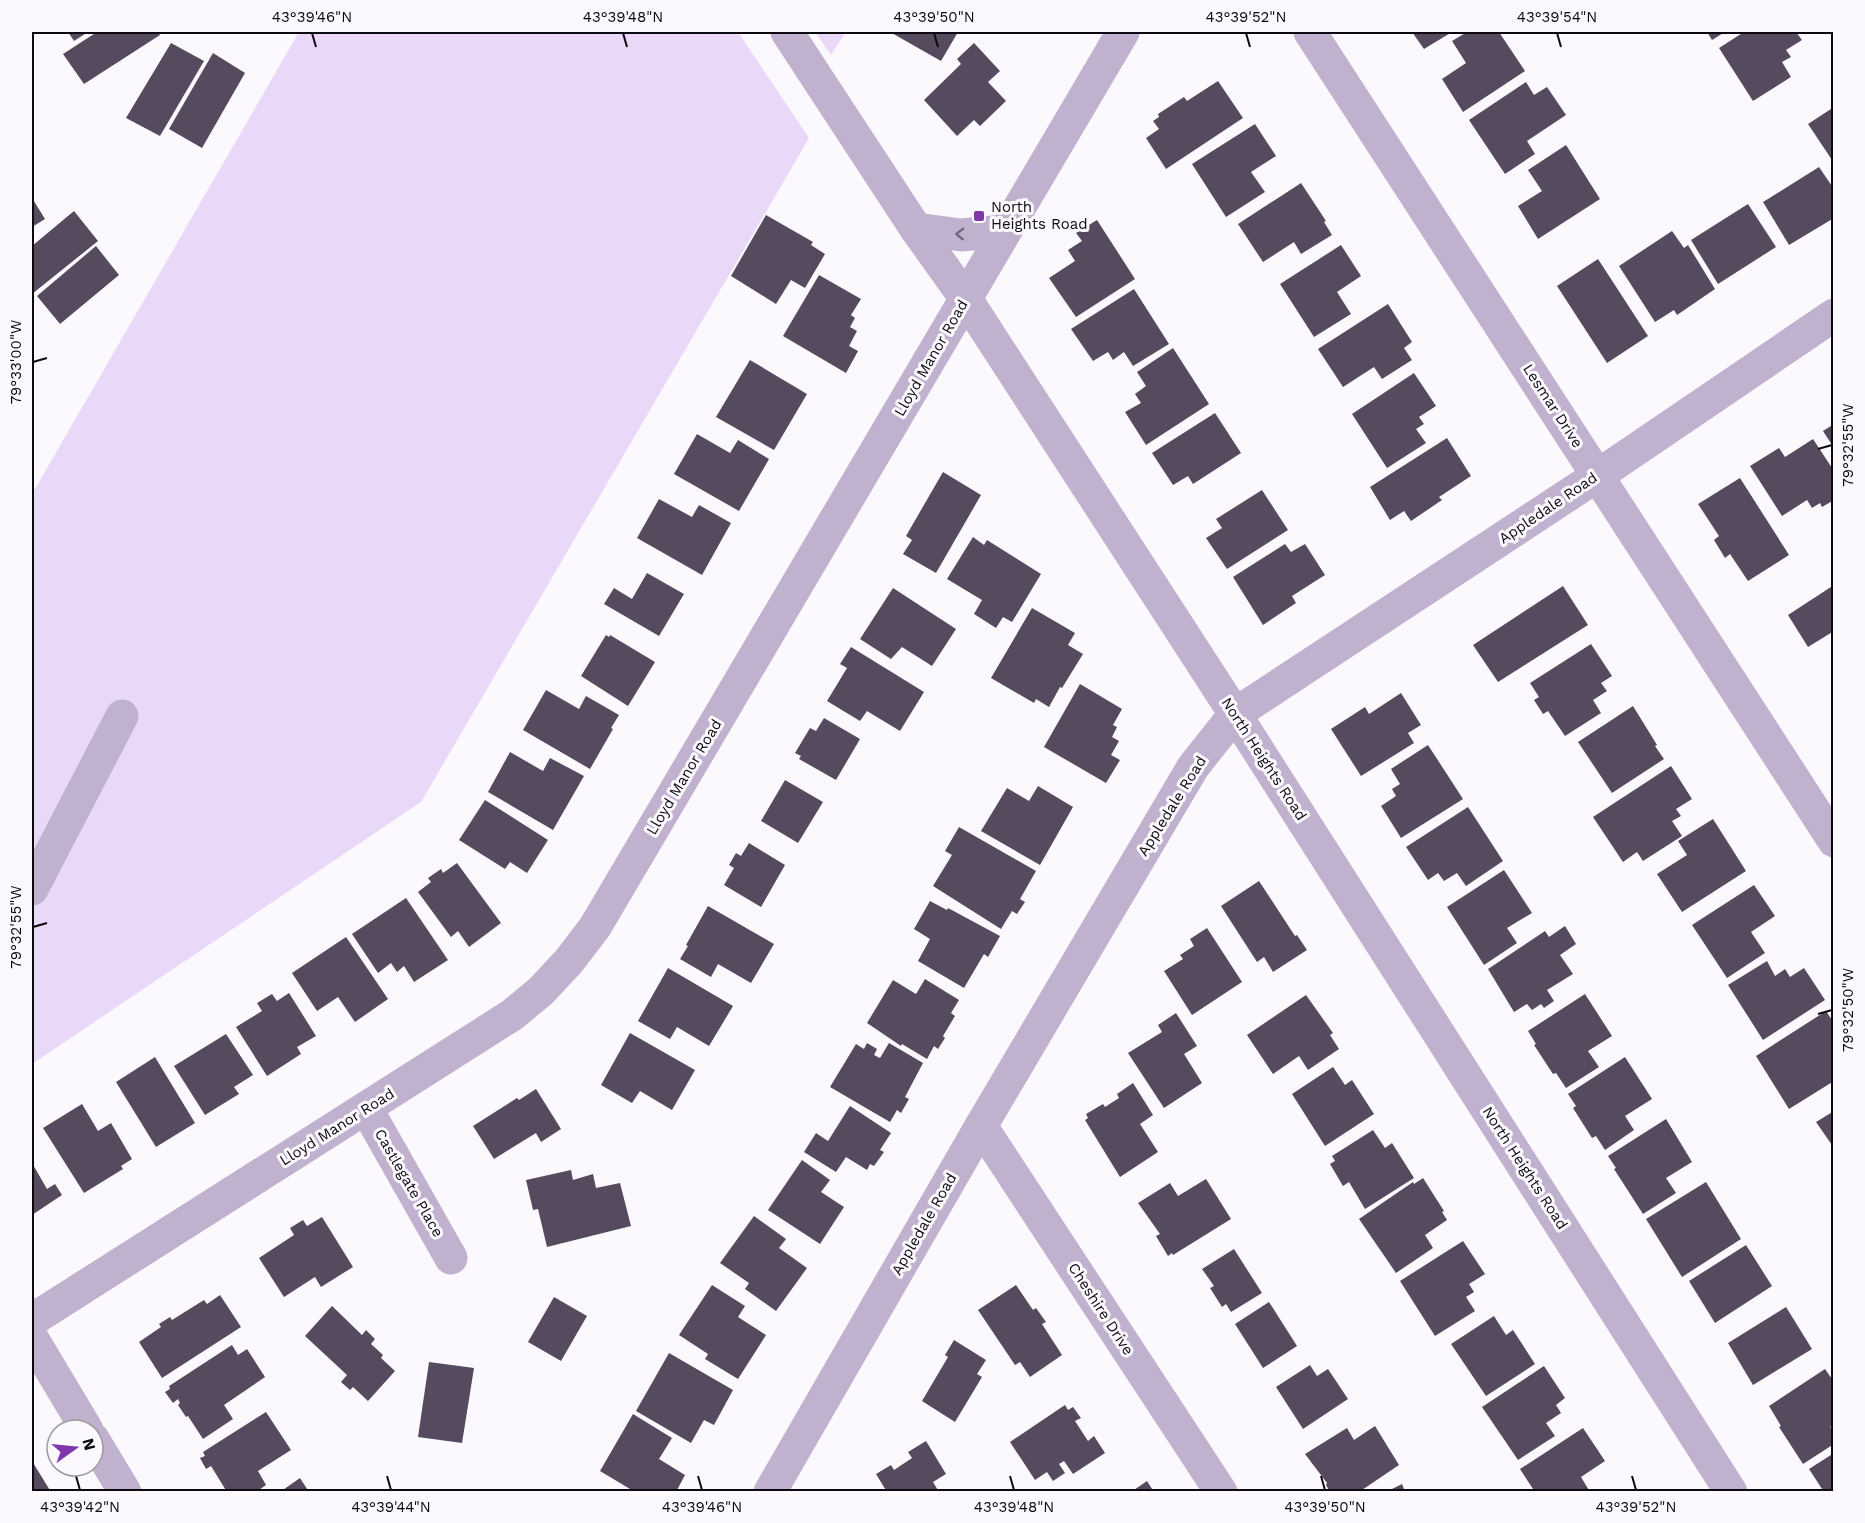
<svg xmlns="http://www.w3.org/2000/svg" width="1865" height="1523" font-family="'Work Sans',sans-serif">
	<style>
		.green { fill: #e9d8f8 }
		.building { fill: #554a5e }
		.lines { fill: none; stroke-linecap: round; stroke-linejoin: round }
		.minor { stroke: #c0b1cf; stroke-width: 33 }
		.oneway { stroke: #6f657a }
		.ticks { fill: none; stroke: #0d0911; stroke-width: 2 }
		.poi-dot { fill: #7e38ac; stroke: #fcf9fe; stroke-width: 2 }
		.labels { text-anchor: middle; stroke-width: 6; stroke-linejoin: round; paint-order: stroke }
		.poi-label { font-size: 15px; fill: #0d0911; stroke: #fcf9fe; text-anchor: start }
		.street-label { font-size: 15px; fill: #0d0911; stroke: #fcf9fe }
		.neatline { fill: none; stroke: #0d0911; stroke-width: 2 }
		.ticks-label { font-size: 15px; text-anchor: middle; fill: #0d0911 }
	</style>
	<rect width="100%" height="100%" fill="#fcf9fe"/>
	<g class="green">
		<polygon points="299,32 738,32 809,138 421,802 32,1064 32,494"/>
		<polygon points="815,32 846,32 831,55"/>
	</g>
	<g class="building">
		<polygon points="68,32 88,32 74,41"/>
		<polygon points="97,32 158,32 160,35 84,84 63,54"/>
		<polygon points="890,32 958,32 941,61"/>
		<polygon points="1412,32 1452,32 1424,49"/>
		<polygon points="1467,32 1499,32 1525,71 1463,112 1442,79 1466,63 1452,41"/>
		<polygon points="1707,32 1725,32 1712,40"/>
		<polygon points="1744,32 1796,32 1802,40 1786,50 1791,57 1782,62 1791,77 1753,101 1719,48"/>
		<polygon points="171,43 204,61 160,136 126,118"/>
		<polygon points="974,43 1000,71 988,82 1006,101 980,126 974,120 957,136 924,100 961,64 957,59"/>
		<polygon points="213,53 245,73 202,148 169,129"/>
		<polygon points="1218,81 1243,118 1166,169 1146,138 1159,129 1153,121 1159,117 1158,114 1184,97 1187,101"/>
		<polygon points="1526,82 1534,95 1547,87 1566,115 1527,141 1535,154 1505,174 1469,120"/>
		<polygon points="1834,107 1834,163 1808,124"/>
		<polygon points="1255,124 1276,156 1251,172 1265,192 1226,217 1192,164"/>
		<polygon points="1566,145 1600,199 1538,239 1518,206 1542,191 1528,170"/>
		<polygon points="1819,167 1834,189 1834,218 1789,245 1763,202"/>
		<polygon points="1301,183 1326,221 1324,222 1332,235 1301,254 1294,242 1263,262 1238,224"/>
		<polygon points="32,198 45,219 32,227"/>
		<polygon points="1748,204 1776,247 1718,284 1691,240"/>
		<polygon points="74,211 98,241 32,294 32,246"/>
		<polygon points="766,215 813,242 811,245 825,254 805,288 791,280 776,304 731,276"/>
		<polygon points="1097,220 1135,279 1076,317 1049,278 1075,261 1068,250 1082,241 1076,233"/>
		<polygon points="1672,231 1684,248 1688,245 1715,289 1677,315 1674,310 1655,322 1619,266"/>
		<polygon points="1341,245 1361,276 1337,292 1351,314 1314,337 1280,284"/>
		<polygon points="96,246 119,275 60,324 37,296"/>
		<polygon points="1598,259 1648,336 1607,363 1557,286"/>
		<polygon points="819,275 861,299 851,315 855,318 850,327 857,331 849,346 858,351 846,373 783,336"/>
		<polygon points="1134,289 1169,344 1133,366 1124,352 1113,360 1108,352 1093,361 1071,329"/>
		<polygon points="1388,304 1412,342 1404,348 1412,360 1382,379 1374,367 1343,387 1318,349"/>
		<polygon points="1173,348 1209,404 1146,445 1125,412 1141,403 1135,394 1146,386 1137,372"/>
		<polygon points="750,360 807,394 774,450 716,417"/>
		<polygon points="1414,373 1436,406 1419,417 1424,424 1416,429 1426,443 1387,468 1352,414"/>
		<polygon points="1215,413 1241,453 1193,484 1188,476 1173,485 1152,453"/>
		<polygon points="1834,424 1834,448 1823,431"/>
		<polygon points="697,434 730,453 738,440 769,459 739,511 674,474"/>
		<polygon points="1447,438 1471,476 1439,497 1442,500 1411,521 1404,511 1390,520 1370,487"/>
		<polygon points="1813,439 1834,471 1834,500 1822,507 1820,503 1812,508 1807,500 1782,516 1750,466 1779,448 1785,457"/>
		<polygon points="943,472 981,495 936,573 903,554 912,540 906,536"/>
		<polygon points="1740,478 1789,555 1748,581 1730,554 1725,558 1714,540 1719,536 1698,504"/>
		<polygon points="1262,490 1288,530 1227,569 1206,538 1222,528 1216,519"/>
		<polygon points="659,499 692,517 699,505 731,523 702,575 637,538"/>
		<polygon points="973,537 984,545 987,540 1041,574 1012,622 1003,617 996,628 974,614 982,600 947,579"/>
		<polygon points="1285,544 1291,552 1305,544 1325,575 1292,596 1296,603 1263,625 1233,577"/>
		<polygon points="647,573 684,594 659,636 604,604 614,588 632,599"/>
		<polygon points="1834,585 1834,631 1808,647 1788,615"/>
		<polygon points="1563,586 1588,625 1498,682 1473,645"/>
		<polygon points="893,588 956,629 932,666 902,647 891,659 860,639"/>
		<polygon points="1032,608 1075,633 1068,645 1083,654 1062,688 1060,687 1049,707 1036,699 1034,703 991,678"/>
		<polygon points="606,635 609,637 610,635 655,662 628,706 581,676"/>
		<polygon points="1591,644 1612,676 1601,683 1607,691 1593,700 1601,713 1565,736 1548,711 1543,714 1534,700 1539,697 1530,683"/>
		<polygon points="851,647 924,692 900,731 867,711 860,721 827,701 847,668 840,664"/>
		<polygon points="1080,684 1122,709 1113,725 1117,727 1112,737 1119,741 1111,755 1120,760 1106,783 1044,747"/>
		<polygon points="546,690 579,709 586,696 619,715 611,728 613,729 590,769 523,730"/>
		<polygon points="1401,693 1421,725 1408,733 1414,743 1361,776 1331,729 1365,707 1369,714"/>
		<polygon points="1633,706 1657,745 1655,746 1664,759 1612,793 1578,742"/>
		<polygon points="824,718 860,739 836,780 799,759 801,756 795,753 810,728 816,731"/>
		<polygon points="1428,745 1463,799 1401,838 1381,806 1396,796 1392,789 1400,784 1391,769"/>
		<polygon points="510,752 543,771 550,758 584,776 553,830 488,792"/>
		<polygon points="1671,766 1692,799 1676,809 1681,816 1672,821 1682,836 1643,861 1637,852 1623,862 1593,817"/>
		<polygon points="785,780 823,802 798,843 761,821"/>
		<polygon points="1038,786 1073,807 1040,865 981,831 1007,788 1029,801"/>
		<polygon points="485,800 548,840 527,873 510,862 505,869 459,840"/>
		<polygon points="1468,807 1503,861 1466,886 1457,873 1444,881 1438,873 1428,880 1406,847"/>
		<polygon points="1713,819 1746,871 1682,912 1657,874 1687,855 1678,841"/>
		<polygon points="959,827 1036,871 1020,899 1025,902 1017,914 1012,911 1001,929 933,886 952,855 945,851"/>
		<polygon points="749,843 785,865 761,907 724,885 734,868 729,865 736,853 741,856"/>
		<polygon points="457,863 501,923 469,947 458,931 451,937 418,892 431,882 428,878 441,869 443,873"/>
		<polygon points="1504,870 1532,913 1507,928 1517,943 1484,965 1447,907"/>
		<polygon points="1259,881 1295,936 1297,935 1307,950 1273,972 1264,957 1257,962 1221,906"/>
		<polygon points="1754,885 1775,916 1751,932 1765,953 1727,978 1692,925"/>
		<polygon points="406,898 448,960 414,982 404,966 397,972 391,963 378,973 352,934"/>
		<polygon points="930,901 947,910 948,908 1000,936 988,957 984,954 964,988 918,961 930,939 914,929"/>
		<polygon points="708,906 774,944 751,983 718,964 711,977 680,959 688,946 686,945"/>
		<polygon points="1565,926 1576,944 1560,955 1573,974 1547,990 1554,1001 1544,1008 1541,1004 1532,1010 1527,1004 1514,1012 1488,969 1545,931 1549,937"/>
		<polygon points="1207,928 1242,982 1192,1015 1164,971 1183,959 1180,955 1194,946 1190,939"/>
		<polygon points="346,937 388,999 355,1022 338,997 317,1011 292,973"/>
		<polygon points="1767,961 1775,976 1785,969 1790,977 1804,968 1825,1000 1763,1040 1728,985"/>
		<polygon points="668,968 733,1006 709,1046 677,1027 670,1039 638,1021"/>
		<polygon points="925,979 959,1000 951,1013 955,1016 943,1036 945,1038 938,1049 934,1046 927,1059 902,1044 901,1046 867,1023 893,980 916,994"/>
		<polygon points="289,993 316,1036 297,1047 301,1054 267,1076 236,1027 262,1011 257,1003 272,994 277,1001"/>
		<polygon points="1585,994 1612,1036 1588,1051 1599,1067 1566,1088 1556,1073 1553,1074 1534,1045 1536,1044 1528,1031"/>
		<polygon points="1306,995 1333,1033 1330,1035 1339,1049 1308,1070 1299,1056 1273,1074 1247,1035"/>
		<polygon points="1826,1011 1834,1023 1834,1081 1789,1109 1756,1056"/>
		<polygon points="1176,1013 1197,1046 1184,1054 1202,1083 1164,1108 1128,1053 1162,1032 1158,1025"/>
		<polygon points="630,1033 695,1070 672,1110 640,1091 632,1103 601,1085"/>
		<polygon points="226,1034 253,1075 234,1087 239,1094 205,1115 174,1066"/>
		<polygon points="867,1043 877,1049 874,1055 880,1058 889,1043 923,1063 905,1097 909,1099 901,1113 897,1110 890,1122 830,1087 856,1044 864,1049"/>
		<polygon points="155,1057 195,1123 156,1147 116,1082"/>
		<polygon points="1625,1057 1652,1099 1625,1116 1634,1130 1605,1150 1596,1136 1592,1138 1573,1108 1576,1106 1568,1094"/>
		<polygon points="1333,1067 1345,1085 1352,1080 1374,1114 1325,1146 1292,1094"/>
		<polygon points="1133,1083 1153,1115 1140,1124 1158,1152 1120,1177 1085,1120 1088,1118 1086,1114 1103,1104 1105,1107 1119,1098 1117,1094"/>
		<polygon points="536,1089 561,1129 541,1142 536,1133 494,1159 473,1126 517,1098 519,1100"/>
		<polygon points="82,1104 98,1131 111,1123 132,1159 121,1166 123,1169 84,1193 43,1128"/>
		<polygon points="850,1106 891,1133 880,1150 884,1152 874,1166 870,1164 867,1170 846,1157 836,1172 804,1152 816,1133 828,1141"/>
		<polygon points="1834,1111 1834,1148 1816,1122"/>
		<polygon points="1666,1119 1692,1162 1666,1178 1676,1193 1643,1214 1614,1169 1616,1168 1608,1156"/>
		<polygon points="1373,1130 1385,1148 1392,1143 1414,1178 1365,1209 1349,1182 1343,1186 1330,1164 1335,1161 1332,1156"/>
		<polygon points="802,1160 830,1180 821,1192 844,1207 820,1244 768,1210"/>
		<polygon points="32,1163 47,1189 55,1184 62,1195 32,1215"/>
		<polygon points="571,1170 573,1180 593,1174 596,1188 620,1183 631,1226 547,1247 538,1209 533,1210 526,1180"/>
		<polygon points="1423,1178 1444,1211 1442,1212 1447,1220 1425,1235 1433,1248 1396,1273 1359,1219 1413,1182 1414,1184"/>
		<polygon points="1206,1179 1231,1219 1173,1255 1172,1253 1168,1256 1156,1236 1160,1234 1138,1203 1170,1183 1178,1196"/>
		<polygon points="1706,1182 1741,1239 1682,1277 1646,1219"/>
		<polygon points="754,1216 786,1239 779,1248 807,1268 776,1311 745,1289 749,1283 720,1263"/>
		<polygon points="322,1217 353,1267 321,1287 315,1277 284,1297 259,1258 294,1235 290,1228 303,1220 307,1226"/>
		<polygon points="1463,1241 1485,1274 1469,1284 1474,1292 1466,1297 1475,1311 1435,1336 1400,1281"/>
		<polygon points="1746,1245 1772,1286 1715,1323 1689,1281"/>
		<polygon points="1234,1249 1262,1293 1231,1312 1226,1304 1222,1307 1210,1288 1214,1286 1202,1269"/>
		<polygon points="712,1285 745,1306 738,1317 766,1335 738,1379 705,1359 708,1354 679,1335"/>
		<polygon points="1016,1285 1033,1310 1036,1308 1046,1322 1042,1324 1062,1355 1030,1377 1020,1362 1015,1365 978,1310"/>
		<polygon points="220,1295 241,1327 162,1378 139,1342 161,1327 159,1324 170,1317 172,1320 204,1300 207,1304"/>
		<polygon points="554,1297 587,1316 561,1361 528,1342"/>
		<polygon points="1269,1302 1297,1346 1263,1368 1235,1324"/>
		<polygon points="332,1306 362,1335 366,1330 375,1339 371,1344 383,1355 381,1358 395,1371 368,1401 353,1387 350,1390 341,1382 347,1375 305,1336"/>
		<polygon points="1786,1307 1812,1349 1753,1385 1728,1343"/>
		<polygon points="1494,1316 1506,1335 1513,1330 1535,1364 1486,1396 1451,1344"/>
		<polygon points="954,1340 986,1360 977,1374 982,1377 955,1422 922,1401 948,1357 945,1355"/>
		<polygon points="232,1345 238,1355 247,1349 265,1377 224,1405 233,1419 203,1439 188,1416 186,1417 178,1405 180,1403 178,1399 173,1403 165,1392 170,1389 169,1386"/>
		<polygon points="669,1353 733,1390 714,1425 704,1420 691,1443 636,1411"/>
		<polygon points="429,1362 474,1368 462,1443 418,1437"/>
		<polygon points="1310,1365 1317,1376 1328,1369 1348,1399 1303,1429 1276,1387"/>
		<polygon points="1544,1366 1565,1398 1556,1405 1561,1413 1546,1423 1555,1436 1518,1460 1482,1407"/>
		<polygon points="1825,1369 1834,1382 1834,1425 1830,1427 1834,1432 1834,1444 1803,1464 1779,1427 1781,1426 1769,1406"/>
		<polygon points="1065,1405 1068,1410 1073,1407 1081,1418 1075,1421 1088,1441 1094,1436 1105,1453 1073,1474 1064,1461 1059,1464 1065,1473 1053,1481 1047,1472 1035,1480 1010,1442"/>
		<polygon points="266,1412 291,1450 258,1471 266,1485 256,1492 227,1492 211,1466 206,1469 200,1458 205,1456 203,1452"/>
		<polygon points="633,1414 672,1438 659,1459 685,1475 676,1492 635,1492 600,1471"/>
		<polygon points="1375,1426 1399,1465 1359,1492 1330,1492 1326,1485 1327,1483 1305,1454 1347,1428 1354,1440"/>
		<polygon points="1583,1428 1605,1461 1581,1477 1590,1492 1535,1492 1520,1469"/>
		<polygon points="926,1441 946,1474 933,1482 939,1492 887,1492 876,1474 891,1465 894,1470 912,1458 908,1452"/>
		<polygon points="1834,1453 1834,1492 1824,1492 1809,1469"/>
		<polygon points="32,1461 51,1492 32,1492"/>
		<polygon points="300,1478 309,1492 280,1492"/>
		<polygon points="1147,1481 1154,1492 1131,1492"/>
		<polygon points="1402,1484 1405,1492 1386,1492"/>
	</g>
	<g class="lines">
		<g class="minor">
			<polyline points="787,32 916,229 966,299 1235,714 1731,1492"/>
			<polyline points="1310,32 1834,841"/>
			<polyline points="916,229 961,235 1004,231"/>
			<polyline points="32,889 122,716"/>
			<polyline points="366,1108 451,1258"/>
			<polyline points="981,1126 1221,1492"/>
			<polyline points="32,1320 512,1015 541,991 569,961 595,927 1123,32"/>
			<polyline points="32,1338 87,1430"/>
			<polyline points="93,1439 125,1492"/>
			<polyline points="770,1492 981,1126 1193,767 1235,714 1597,476 1834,315"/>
		</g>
	</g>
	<defs><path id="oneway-chevron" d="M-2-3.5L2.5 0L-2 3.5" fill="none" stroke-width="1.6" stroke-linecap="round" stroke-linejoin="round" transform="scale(1.5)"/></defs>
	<use class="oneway" href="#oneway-chevron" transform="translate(960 234) rotate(-178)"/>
	<path class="ticks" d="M 312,33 L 316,47M 623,33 L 627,47M 934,33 L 938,47M 1246,33 L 1250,47M 1557,33 L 1561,47M 33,362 L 47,358M 1818,449 L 1832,445M 33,927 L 47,923M 1818,1014 L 1832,1010M 76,1476 L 80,1490M 387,1476 L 391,1490M 698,1476 L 702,1490M 1010,1476 L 1014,1490M 1321,1476 L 1325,1490M 1632,1476 L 1636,1490"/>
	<rect class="poi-dot" x="973" y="210" width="12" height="12" rx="3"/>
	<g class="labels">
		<g class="poi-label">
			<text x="991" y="212">North<tspan x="991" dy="17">Heights Road</tspan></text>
		</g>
		<g class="street-label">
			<text transform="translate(931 358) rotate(-60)" y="5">Lloyd Manor Road</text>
			<text transform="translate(1553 406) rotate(57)" y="5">Lesmar Drive</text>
			<text transform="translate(1548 508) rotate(-34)" y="5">Appledale Road</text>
			<text transform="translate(1264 759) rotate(57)" y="5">North Heights Road</text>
			<text transform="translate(684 777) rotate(-59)" y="5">Lloyd Manor Road</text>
			<text transform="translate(1172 806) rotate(-58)" y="5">Appledale Road</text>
			<text transform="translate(337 1127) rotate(-32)" y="5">Lloyd Manor Road</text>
			<text transform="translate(1525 1168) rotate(57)" y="5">North Heights Road</text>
			<text transform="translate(409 1183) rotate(60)" y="5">Castlegate Place</text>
			<text transform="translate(924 1224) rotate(-60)" y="5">Appledale Road</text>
			<text transform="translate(1101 1309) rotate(57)" y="5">Cheshire Drive</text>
		</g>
	</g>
	<rect width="1865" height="1523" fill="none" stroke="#fcf9fe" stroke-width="66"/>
	<g transform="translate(75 1448) rotate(75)"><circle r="28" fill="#fcf9fe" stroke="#9c999f" stroke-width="1.5"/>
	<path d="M0-4.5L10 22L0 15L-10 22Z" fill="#7e38ac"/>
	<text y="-9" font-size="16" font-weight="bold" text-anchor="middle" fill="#0d0911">N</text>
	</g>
	<rect x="33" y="33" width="1799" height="1457" class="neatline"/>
	<g class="ticks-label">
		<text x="312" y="22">43°39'46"N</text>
		<text x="623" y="22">43°39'48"N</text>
		<text x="934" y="22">43°39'50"N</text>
		<text x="1246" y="22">43°39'52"N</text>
		<text x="1557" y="22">43°39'54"N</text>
		<text transform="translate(16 362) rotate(-90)" y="5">79°33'00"W</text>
		<text transform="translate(1848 445) rotate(-90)" y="5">79°32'55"W</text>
		<text transform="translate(16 927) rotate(-90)" y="5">79°32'55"W</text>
		<text transform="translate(1848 1010) rotate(-90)" y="5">79°32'50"W</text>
		<text x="80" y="1512">43°39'42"N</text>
		<text x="391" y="1512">43°39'44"N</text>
		<text x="702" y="1512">43°39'46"N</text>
		<text x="1014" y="1512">43°39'48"N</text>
		<text x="1325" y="1512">43°39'50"N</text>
		<text x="1636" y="1512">43°39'52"N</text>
	</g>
</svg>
